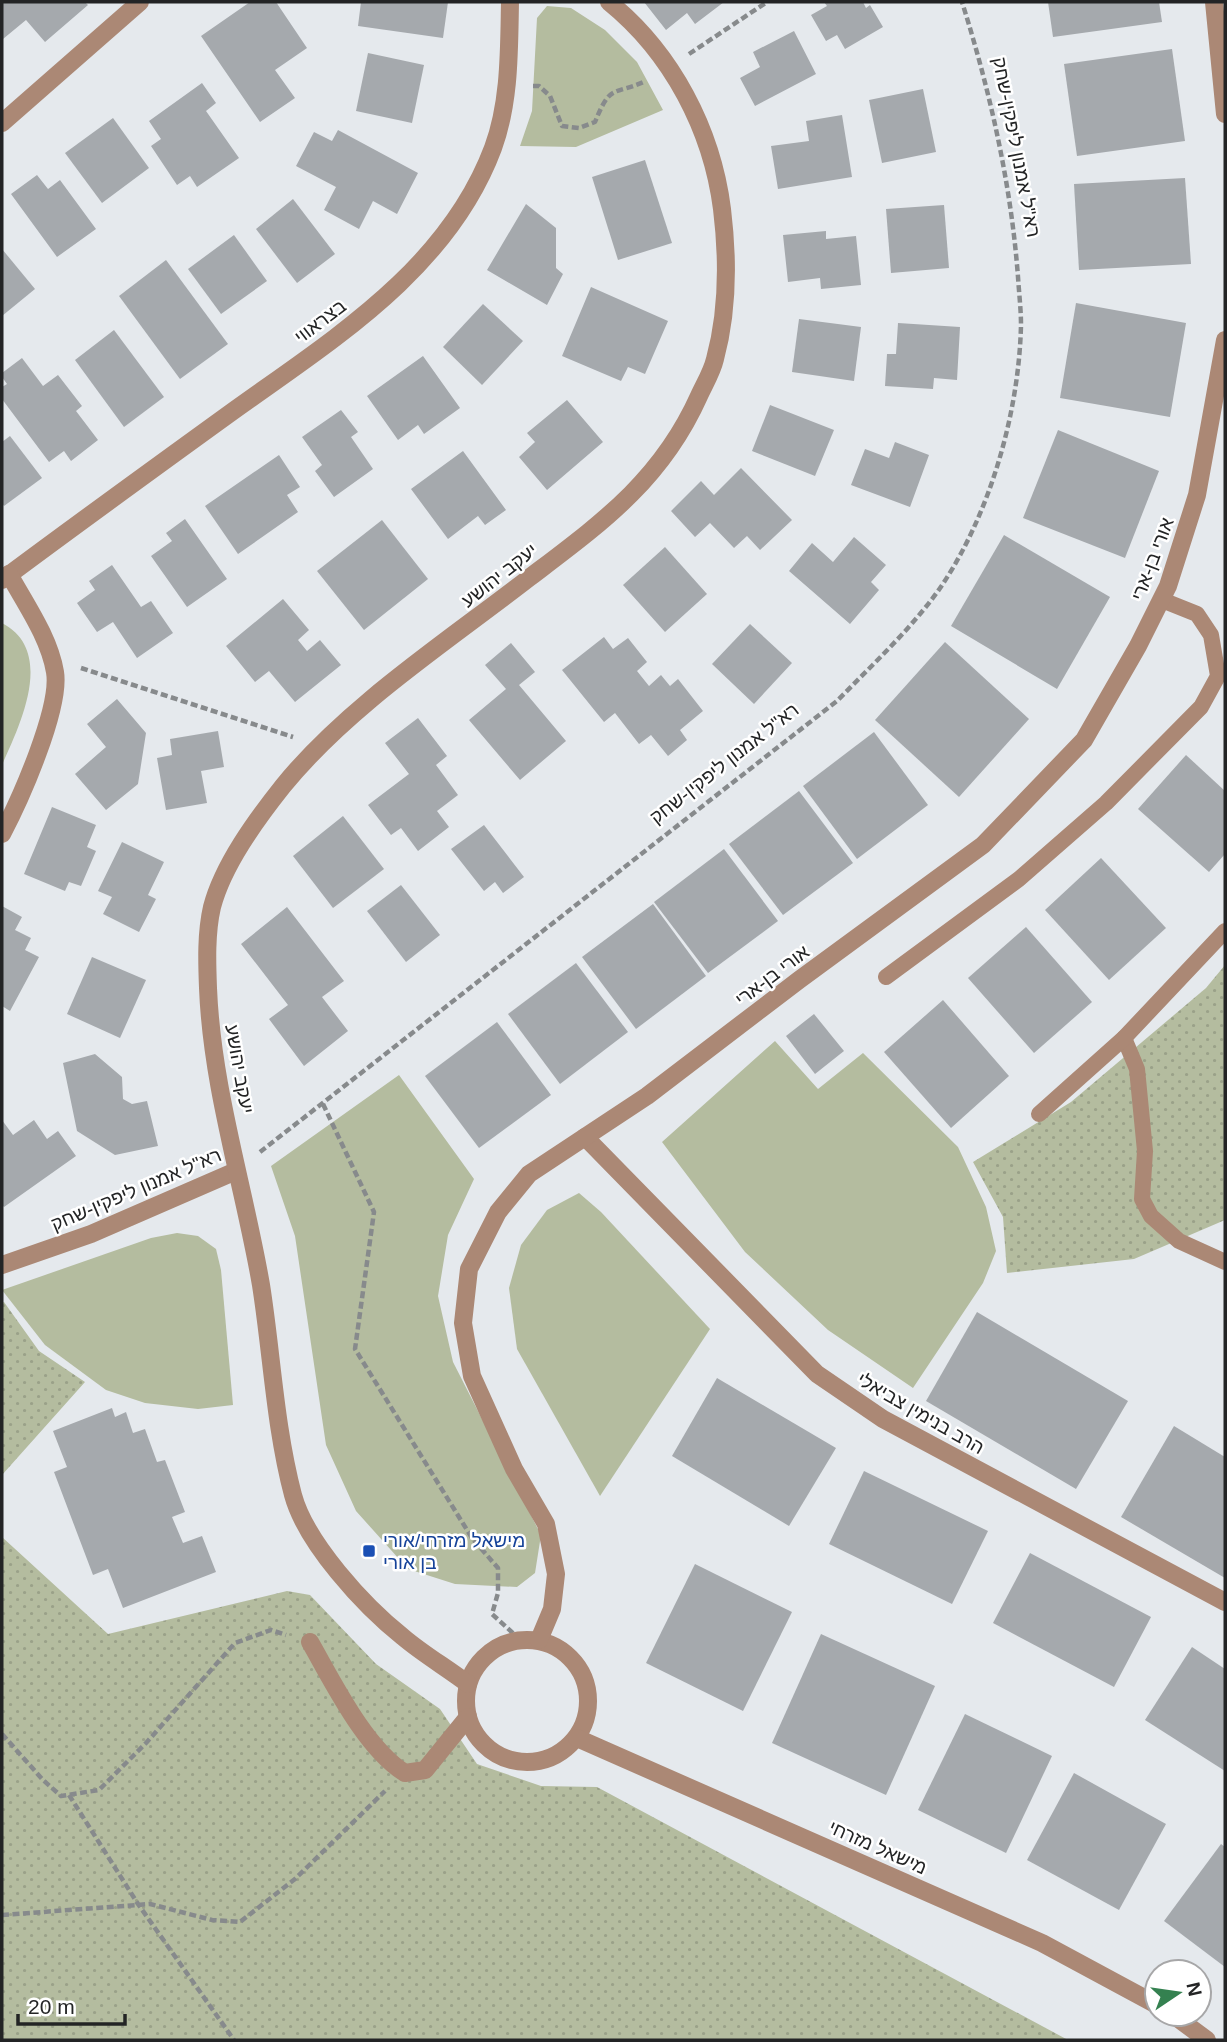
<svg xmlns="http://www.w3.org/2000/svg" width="1227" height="2042" font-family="Helvetica,Heebo,sans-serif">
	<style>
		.grass { fill: url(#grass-dots) }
		.green { fill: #b4bc9f }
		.building { fill: #a5a9ad }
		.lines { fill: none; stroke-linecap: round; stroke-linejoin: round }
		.path { stroke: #878a8c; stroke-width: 4.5; stroke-dasharray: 7 3.5; stroke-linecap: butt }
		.service { stroke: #ab8875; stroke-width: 16 }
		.minor { stroke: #ab8875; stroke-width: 18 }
		.transit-dot { fill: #1a4fb4; stroke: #fff; stroke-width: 2.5 }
		.labels { text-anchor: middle; stroke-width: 5; stroke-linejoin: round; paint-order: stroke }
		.street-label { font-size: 19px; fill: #232425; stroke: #fff }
		.transit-label { font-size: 19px; fill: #164399; stroke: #fff; text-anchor: start }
	</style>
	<defs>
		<pattern id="grass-dots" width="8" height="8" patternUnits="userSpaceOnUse" patternTransform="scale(1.75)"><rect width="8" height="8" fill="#b4bc9f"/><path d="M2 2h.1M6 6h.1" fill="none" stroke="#9aa189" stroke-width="1.8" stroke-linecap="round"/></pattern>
	</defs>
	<rect width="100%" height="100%" fill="#e5e9ed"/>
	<g class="grass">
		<polygon points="1225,965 1225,1220 1134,1259 1007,1273 1003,1217 973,1162 1071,1102 1206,988"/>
		<polygon points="4,1302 39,1351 85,1382 2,1475 2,1303"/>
		<polygon points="2,1537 108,1634 287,1591 310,1595 376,1664 440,1709 477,1764 541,1786 597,1787 1068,2040 2,2040"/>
	</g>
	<g class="green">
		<polygon points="547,6 571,8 605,30 637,62 663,110 576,147 520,146 532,111 537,18"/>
		<path d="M 2,623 C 56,651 20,725 2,765 Z"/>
		<polygon points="775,1041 818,1089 863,1053 958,1147 986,1207 996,1251 983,1283 913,1388 828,1330 745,1252 662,1142"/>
		<polygon points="399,1075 474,1179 448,1235 438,1296 453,1362 541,1535 535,1573 517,1587 455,1584 408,1569 356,1511 326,1445 295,1236 271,1166"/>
		<polygon points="579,1193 601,1212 710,1329 600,1496 517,1349 509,1288 521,1245 547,1210"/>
		<polygon points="177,1233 198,1236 216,1249 221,1270 233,1405 198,1409 145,1403 106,1390 45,1345 2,1290 151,1238"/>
	</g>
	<g class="building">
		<polygon points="2,2 85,2 88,5 45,42 26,20 3,39"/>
		<polygon points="250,2 276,2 307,48 275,70 295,98 260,122 201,36"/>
		<polygon points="361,2 448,2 443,38 358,26"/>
		<polygon points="644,2 724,2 695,24 687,13 666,30"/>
		<polygon points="824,2 863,2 866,8 870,5 883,27 845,49 837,35 826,41 811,15 827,6"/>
		<polygon points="1048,2 1159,2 1162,22 1053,37"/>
		<polygon points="794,31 816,74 755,106 740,78 760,67 753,52"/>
		<polygon points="1172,49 1185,141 1077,156 1064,64"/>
		<polygon points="368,53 424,65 412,123 356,111"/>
		<polygon points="202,83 216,103 206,111 239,158 197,187 190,176 177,185 151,146 161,139 149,121"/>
		<polygon points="923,89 936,152 882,163 869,100"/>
		<polygon points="842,115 852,177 778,189 771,146 809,141 806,121"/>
		<polygon points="113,118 149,168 102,203 65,153"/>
		<polygon points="338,130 418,173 397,214 373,201 359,229 324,210 336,187 296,166 314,132 332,141"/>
		<polygon points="645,160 672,243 618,260 592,177"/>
		<polygon points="37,175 48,189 60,180 96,229 57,257 11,194"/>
		<polygon points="1185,178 1191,264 1079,270 1074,184"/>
		<polygon points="293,199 335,254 297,283 256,229"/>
		<polygon points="526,204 556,228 556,268 563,274 547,305 487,270"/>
		<polygon points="944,205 949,268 891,273 886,209"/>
		<polygon points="826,231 826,239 856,236 861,285 821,289 820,278 788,282 783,235"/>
		<polygon points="234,235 267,281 221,314 188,269"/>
		<polygon points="2,249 35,289 2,316"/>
		<polygon points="166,260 228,344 180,379 119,296"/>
		<polygon points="591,287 668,321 645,374 628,367 621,381 562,356"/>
		<polygon points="1076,303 1186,323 1170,417 1060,398"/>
		<polygon points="483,304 523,341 482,385 443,347"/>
		<polygon points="799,319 861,327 854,381 792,372"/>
		<polygon points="898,323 960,327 957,380 934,378 933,389 885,386 887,354 896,354"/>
		<polygon points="114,330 164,397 124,427 75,360"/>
		<polygon points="423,356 460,408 424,434 418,425 398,440 367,396"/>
		<polygon points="22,358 43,386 58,375 82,406 76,411 98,440 71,461 64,451 49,462 2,399 2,387 7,384 2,377 2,373"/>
		<polygon points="567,400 603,442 547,490 519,457 535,442 527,433"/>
		<polygon points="770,405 834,430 815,476 752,451"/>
		<polygon points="341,410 358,432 351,437 373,469 334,497 315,471 322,465 302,437"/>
		<polygon points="1058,430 1159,471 1125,558 1023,518"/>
		<polygon points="10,436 42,478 4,506 2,503 2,442"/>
		<polygon points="895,442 929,455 910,507 851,485 865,449 889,458"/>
		<polygon points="463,451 506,510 485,525 478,516 448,539 411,489"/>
		<polygon points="279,455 300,487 287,495 298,512 238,554 205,506"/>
		<polygon points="741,468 792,520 760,550 747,536 734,548 710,523 695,537 671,511 701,481 714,495"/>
		<polygon points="185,519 227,579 187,607 151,556 172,541 166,533"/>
		<polygon points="382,520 428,579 364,630 317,571"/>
		<polygon points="1004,535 1110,597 1057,689 951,626"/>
		<polygon points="854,537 886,565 871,582 879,590 850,624 789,571 812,543 833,562"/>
		<polygon points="665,547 707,594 665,632 623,585"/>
		<polygon points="112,565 141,607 151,601 173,633 137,658 113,622 97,632 77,603 95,590 89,581"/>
		<polygon points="283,599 309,630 298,640 307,651 320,640 341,665 295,702 269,671 255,682 226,646"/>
		<polygon points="750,624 792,663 754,704 712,664"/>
		<polygon points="604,637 613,649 628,638 647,662 637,671 649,686 661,675 670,686 678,679 703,711 680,730 687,740 668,756 651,735 639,744 615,713 604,722 562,670"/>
		<polygon points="945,642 1029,719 959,797 875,720"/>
		<polygon points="511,643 535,672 519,685 566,741 520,780 469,720 506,689 485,665"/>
		<polygon points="117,699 146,733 138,784 106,810 75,774 106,747 87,724"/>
		<polygon points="418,718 447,756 436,765 458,795 437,811 449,827 418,851 401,828 391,835 368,805 409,774 385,743"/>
		<polygon points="218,731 224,767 201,771 207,803 166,810 157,758 172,755 170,739"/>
		<polygon points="874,732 928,805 857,859 803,786"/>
		<polygon points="1186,755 1225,791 1225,854 1209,872 1138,809"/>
		<polygon points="799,791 853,863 783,915 729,844"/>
		<polygon points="52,807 96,825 87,847 96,851 81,886 69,882 65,891 24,874"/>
		<polygon points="343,816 384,869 333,908 293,856"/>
		<polygon points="484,825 524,877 503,893 495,882 484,891 451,849"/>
		<polygon points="122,842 164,862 148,895 156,899 139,932 103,914 112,897 98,891"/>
		<polygon points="724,849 778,921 708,973 654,902"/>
		<polygon points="1101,858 1166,928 1109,980 1045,910"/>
		<polygon points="401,885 440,935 406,962 367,911"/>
		<polygon points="653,904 706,976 636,1029 582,957"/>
		<polygon points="2,906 22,917 15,930 31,938 25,950 39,957 10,1011 2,1006"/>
		<polygon points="287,907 344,981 322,997 348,1031 304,1066 269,1019 288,1005 241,944"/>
		<polygon points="1026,927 1092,1002 1034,1053 968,978"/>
		<polygon points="92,957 146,980 120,1038 67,1014"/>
		<polygon points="576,963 628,1032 560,1084 508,1014"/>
		<polygon points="943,1000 1009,1076 951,1128 884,1052"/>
		<polygon points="814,1014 844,1051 815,1074 786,1036"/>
		<polygon points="497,1022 551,1095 479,1148 425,1076"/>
		<polygon points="95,1054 122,1077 123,1099 132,1104 147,1101 158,1146 115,1155 77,1131 63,1063"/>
		<polygon points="2,1120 13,1135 34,1120 47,1139 58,1131 76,1156 4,1207 2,1205"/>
		<polygon points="977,1312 1128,1401 1076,1489 926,1401"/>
		<polygon points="717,1378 836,1448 789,1526 672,1456"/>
		<polygon points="112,1408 115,1417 126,1412 133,1433 145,1429 157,1462 165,1460 185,1512 172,1517 183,1543 202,1536 216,1572 123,1608 108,1569 93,1575 54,1472 67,1467 53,1431"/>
		<polygon points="1174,1426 1225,1457 1225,1578 1121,1517"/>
		<polygon points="864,1471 988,1531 952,1604 829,1544"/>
		<polygon points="1030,1553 1151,1617 1114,1687 993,1623"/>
		<polygon points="695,1564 792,1612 743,1711 646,1663"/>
		<polygon points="821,1634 935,1686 886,1795 772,1743"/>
		<polygon points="1192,1647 1225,1669 1225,1771 1145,1720"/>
		<polygon points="965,1714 1052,1756 1006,1853 918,1810"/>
		<polygon points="1074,1773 1166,1824 1119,1910 1027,1860"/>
		<polygon points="1221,1844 1225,1847 1225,1967 1164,1921"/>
	</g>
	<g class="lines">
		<g class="path">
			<polyline points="689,54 767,2"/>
			<path d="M 533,86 L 539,86 L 550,96 L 562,126 L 579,128 L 595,122 C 611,83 612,96 646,81"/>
			<polyline points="81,668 293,737"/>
			<polyline points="323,1104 374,1212 355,1349 472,1538 498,1568 498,1593 492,1614 515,1635"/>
			<path d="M 260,1152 L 837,701 C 872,665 909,631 938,591 C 989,518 1019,414 1021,325 C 1021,309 1019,293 1018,277 C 1011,184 990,91 962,2"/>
			<polyline points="2,1734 43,1780 61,1796 99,1790 146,1743 235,1643 271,1630 286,1635"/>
			<polyline points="69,1795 138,1904 234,2040"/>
			<polyline points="2,1915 150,1904 212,1920 240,1922 295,1879 385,1791"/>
		</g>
		<g class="service">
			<polyline points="886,977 1019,879 1106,803 1201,707 1218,676 1211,635 1197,614 1162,600"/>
			<polyline points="1124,1038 1137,1069 1145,1151 1142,1199 1151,1216 1179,1241 1225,1262"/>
			<polyline points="1039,1114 1124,1038 1225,931"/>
		</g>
		<g class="minor">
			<polyline points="1214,2 1225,114"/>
			<polyline points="2,123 140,2"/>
			<path d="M 2,580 C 77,524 153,469 229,414 C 330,341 447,271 493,148 C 510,102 509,50 510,2"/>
			<path d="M 2,834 C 20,800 61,708 55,672 C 49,637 26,605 9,574"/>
			<polyline points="585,1137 817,1374 883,1419 1225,1602"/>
			<polyline points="2,1265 91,1234 236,1171"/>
			<circle cx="527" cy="1701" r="61"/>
			<polyline points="539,1640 552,1609 556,1574 546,1524 514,1469 472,1376 463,1323 469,1269 498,1212 529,1174 647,1096 799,980 983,845 1084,740 1138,646 1168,586 1197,495 1225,340"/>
			<path d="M 310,1642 C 333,1682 365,1748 405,1773 L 425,1770 L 468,1717"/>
			<path d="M 468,1684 C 447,1668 423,1654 403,1637 C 364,1606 306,1543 293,1495 C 275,1427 272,1355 261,1285 C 244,1186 212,1089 208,988 C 207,962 206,933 212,907 C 223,865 256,820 283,786 C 348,706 448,641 529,578 C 600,524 661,481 699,396 C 704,385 712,372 715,359 C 728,311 728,258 722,209 C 712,130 672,53 609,2"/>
			<polyline points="577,1738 1042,1943 1157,2005"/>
			<polyline points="1172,2014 1207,2040"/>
		</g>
	</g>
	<rect class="transit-dot" x="362" y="1544" width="14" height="14" rx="3.5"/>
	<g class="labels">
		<g class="street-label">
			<text transform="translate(1017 147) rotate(79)" y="7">רא"ל אמנון ליפקין-שחק</text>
			<text transform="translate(320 321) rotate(-37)" y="7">בצראווי</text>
			<text transform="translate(1152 559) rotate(-69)" y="7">אורי בן-ארי</text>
			<text transform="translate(499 575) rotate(-38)" y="7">יעקב יהושע</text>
			<text transform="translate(724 763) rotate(-38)" y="7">רא"ל אמנון ליפקין-שחק</text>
			<text transform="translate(772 975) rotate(-37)" y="7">אורי בן-ארי</text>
			<text transform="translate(240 1069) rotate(80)" y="7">יעקב יהושע</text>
			<text transform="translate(136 1189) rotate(-23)" y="7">רא"ל אמנון ליפקין-שחק</text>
			<text transform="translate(921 1413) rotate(30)" y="7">הרב בנימין צביאלי</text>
			<text transform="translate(878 1847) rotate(24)" y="7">מישאל מזרחי</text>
		</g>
		<g class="transit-label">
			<text x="383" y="1547">מישאל מזרחי/אורי<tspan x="383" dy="22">בן אורי</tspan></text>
		</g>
	</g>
	<rect width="1227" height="2042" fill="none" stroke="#232425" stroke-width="7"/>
	<g transform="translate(1178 1993) rotate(77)"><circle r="33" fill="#ffffff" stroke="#a7a7a8" stroke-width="2"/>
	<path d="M0-5L12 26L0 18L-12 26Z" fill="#348150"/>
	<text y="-10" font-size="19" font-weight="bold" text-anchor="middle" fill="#232425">N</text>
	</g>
	<path d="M18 2014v10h107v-10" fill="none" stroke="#232425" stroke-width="3.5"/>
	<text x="28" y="2014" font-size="21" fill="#232425" stroke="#ffffff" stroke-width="5" paint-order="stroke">20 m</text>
</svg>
